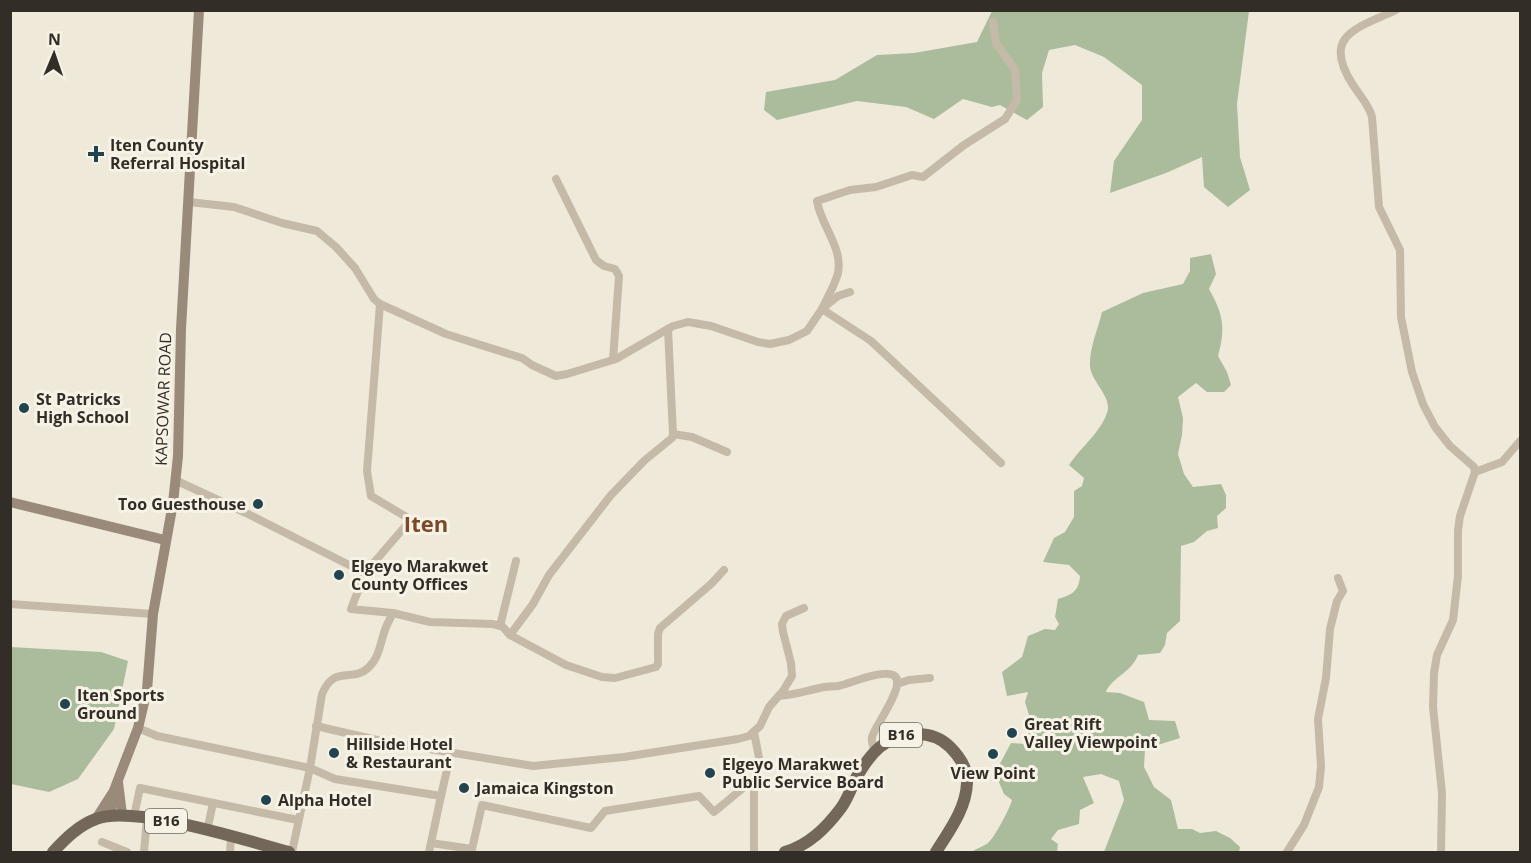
<svg xmlns="http://www.w3.org/2000/svg" width="1531" height="863" font-family="'Open Sans',sans-serif">
	<style>
		.green { fill: #abbc9c }
		.lines { fill: none; stroke-linecap: round; stroke-linejoin: round }
		.street { stroke: #c5baa7; stroke-width: 8 }
		.secondary { stroke: #998a79; stroke-width: 10 }
		.primary { stroke: #73675a; stroke-width: 12 }
		.poi-dot { fill: #214450; stroke: #f7f2e6; stroke-width: 2 }
		.labels { text-anchor: middle; stroke-width: 6; stroke-linejoin: round; paint-order: stroke }
		.shield { fill: #f7f2e6; stroke: #6e6860; stroke-width: 1.5 }
		.shield-label { font-size: 15px; font-weight: bold; fill: #332d27 }
		.poi-label { font-size: 16px; font-weight: bold; fill: #332d27; stroke: #f7f2e6; text-anchor: start }
		.street-label { font-size: 16px; fill: #332d27; stroke: #f7f2e6 }
		.district-label { font-size: 22px; font-weight: bold; fill: #7a4a28; stroke: #f7f2e6 }
	</style>
	<rect width="100%" height="100%" fill="#efe9da"/>
	<g class="green">
		<polygon points="992,11 1249,11 1237,104 1240,157 1250,190 1228,207 1204,187 1202,157 1166,173 1110,193 1114,161 1142,120 1142,85 1104,57 1075,45 1049,50 1042,73 1043,107 1027,120 1000,105 992,107 963,99 934,119 906,107 857,101 777,120 764,110 766,92 835,80 877,55 914,53 977,42"/>
		<path d="M 1211,254 L 1216,274 L 1209,289 C 1223,314 1226,327 1218,356 L 1227,372 L 1231,385 L 1224,392 L 1207,392 L 1196,383 L 1178,397 L 1183,418 L 1182,435 L 1178,454 L 1184,474 L 1193,487 L 1221,484 L 1226,495 L 1226,508 L 1217,516 L 1218,528 L 1207,531 L 1194,542 L 1181,546 L 1180,621 L 1167,633 L 1165,645 L 1160,653 L 1138,655 C 1132,672 1110,679 1106,692 L 1120,693 L 1144,702 L 1149,720 L 1175,721 L 1180,738 L 1145,749 L 1144,767 L 1154,787 L 1171,800 L 1178,829 L 1192,829 L 1200,833 L 1216,831 L 1230,838 L 1240,847 L 1239,852 L 1104,852 L 1124,800 L 1119,781 L 1101,774 L 1083,777 L 1094,803 L 1080,810 L 1079,824 L 1058,830 L 1051,839 L 1058,844 L 1057,852 L 971,852 C 977,848 983,847 988,843 C 995,837 1010,808 1012,800 L 1004,794 L 995,773 L 1011,743 L 1025,744 L 1031,722 L 1025,702 L 1028,692 L 1007,696 L 1002,672 L 1022,657 L 1028,636 L 1045,629 L 1055,630 L 1059,624 L 1055,617 L 1058,599 C 1071,595 1079,592 1080,576 L 1069,565 L 1043,562 L 1054,538 L 1065,532 L 1074,517 L 1074,491 L 1082,486 L 1084,478 L 1069,465 C 1081,447 1100,433 1107,413 C 1113,397 1091,382 1090,366 C 1089,349 1098,329 1102,312 L 1143,293 L 1183,284 L 1190,271 L 1190,258 Z"/>
		<polygon points="10,647 101,652 128,661 114,729 78,779 49,792 11,784"/>
	</g>
	<g class="lines">
		<g class="street">
			<path d="M 1396,10 C 1359,28 1320,34 1353,85 C 1360,96 1369,105 1372,117 L 1379,207 L 1400,250 L 1401,317 L 1412,372 L 1423,404 L 1435,427 L 1450,446 L 1474,467 L 1475,472 L 1460,516 L 1458,530 L 1458,576 L 1453,620 L 1437,655 L 1434,673 L 1433,707 L 1442,793 L 1441,852"/>
			<path d="M 993,22 L 996,43 L 1015,70 L 1017,100 L 1005,119 L 964,145 L 923,177 L 912,175 L 876,187 L 850,190 L 817,201 C 821,226 843,247 838,273 C 835,285 827,298 822,309 L 871,341 L 1001,463"/>
			<polyline points="556,179 596,260 604,266 615,269 619,276 613,360"/>
			<polyline points="189,202 234,207 282,223 317,231 336,247 355,268 374,299 380,304 446,334 522,358 532,365 556,376 567,374 616,359 673,326 688,322 711,326 758,342 770,344 789,340 807,331 822,309 838,296 850,292"/>
			<polyline points="668,329 673,434"/>
			<polyline points="1475,472 1502,462 1520,441"/>
			<polyline points="175,480 246,513 365,573 408,523 408,518 371,496 367,471 380,304"/>
			<polyline points="365,573 351,609 393,613"/>
			<polyline points="10,604 153,614"/>
			<polyline points="500,626 516,561"/>
			<polyline points="510,635 533,604 549,575 611,495 645,460 672,438 673,434 692,437 727,452"/>
			<polyline points="897,684 909,680 930,678"/>
			<path d="M 779,696 C 794,695 806,691 820,688 C 826,686 832,687 838,686 C 852,683 880,670 893,675 C 909,682 874,727 872,737 C 871,742 873,746 875,751"/>
			<polyline points="316,726 381,741 533,766 624,757 738,739 749,736 760,726 769,707 783,691 792,676 791,663 783,632 782,624 786,616 804,608"/>
			<polyline points="138,728 157,736 310,768 335,779 441,796 429,852"/>
			<polyline points="441,796 451,752"/>
			<polyline points="134,816 140,788 298,820"/>
			<polyline points="207,831 213,803"/>
			<polyline points="102,842 127,852"/>
			<polyline points="431,843 472,849 482,805 591,828 605,811 699,796 714,812 754,779"/>
			<polyline points="144,852 147,817"/>
			<polyline points="230,852 231,837"/>
			<path d="M 292,852 L 310,768 L 322,694 C 335,664 352,683 368,668 C 380,657 380,643 385,630 C 387,624 390,619 393,613 L 430,622 L 492,624 L 502,626 L 510,635 L 566,665 L 602,677 L 615,678 L 656,667 L 658,664 L 658,634 L 660,628 L 711,584 L 724,570"/>
			<polyline points="754,852 754,779 760,763 754,732"/>
			<polyline points="1287,852 1304,825 1319,787 1321,766 1318,719 1326,678 1330,629 1337,601 1343,591 1338,578"/>
		</g>
		<g class="secondary">
			<polyline points="10,502 165,540"/>
			<polyline points="118,782 122,814"/>
			<polyline points="110,815 113,793 138,728 147,690 153,614 173,503 178,456 181,329 199,10"/>
			<polyline points="96,819 112,794"/>
		</g>
		<g class="primary">
			<path d="M 53,852 C 65,839 79,825 96,819 C 133,804 247,841 289,852"/>
			<path d="M 785,852 C 809,845 826,828 841,808 C 847,800 851,789 855,780 C 870,753 885,735 917,734 C 930,734 941,738 950,747 C 959,756 968,769 967,783 C 966,809 949,831 936,852"/>
		</g>
	</g>
	<g class="poi-dot">
		<path d="M93 145h6v6h6v6h-6v6h-6v-6h-6v-6h6z"/>
		<circle cx="24" cy="408" r="6"/>
		<circle cx="258" cy="504" r="6"/>
		<circle cx="339" cy="575" r="6"/>
		<circle cx="65" cy="704" r="6"/>
		<circle cx="1012" cy="733" r="6"/>
		<circle cx="334" cy="753" r="6"/>
		<circle cx="993" cy="754" r="6"/>
		<circle cx="710" cy="773" r="6"/>
		<circle cx="464" cy="788" r="6"/>
		<circle cx="266" cy="800" r="6"/>
	</g>
	<g class="labels">
		<g class="shield">
			<rect x="880" y="723" width="42" height="24" rx="4.5"/>
			<rect x="145" y="809" width="42" height="24" rx="4.5"/>
		</g>
		<g class="shield-label">
			<text x="901" y="740">B16</text>
			<text x="166" y="826">B16</text>
		</g>
		<g class="poi-label">
			<text x="110" y="151">Iten County<tspan x="110" dy="18">Referral Hospital</tspan></text>
			<text x="36" y="405">St Patricks<tspan x="36" dy="18">High School</tspan></text>
			<text x="246" y="510" text-anchor="end">Too Guesthouse</text>
			<text x="351" y="572">Elgeyo Marakwet<tspan x="351" dy="18">County Offices</tspan></text>
			<text x="77" y="701">Iten Sports<tspan x="77" dy="18">Ground</tspan></text>
			<text x="1024" y="730">Great Rift<tspan x="1024" dy="18">Valley Viewpoint</tspan></text>
			<text x="346" y="750">Hillside Hotel<tspan x="346" dy="18">&amp; Restaurant</tspan></text>
			<text x="722" y="770">Elgeyo Marakwet<tspan x="722" dy="18">Public Service Board</tspan></text>
			<text x="993" y="779" text-anchor="middle">View Point</text>
			<text x="476" y="794">Jamaica Kingston</text>
			<text x="278" y="806">Alpha Hotel</text>
		</g>
		<g class="street-label">
			<text transform="translate(163 399) rotate(-88)" y="6">KAPSOWAR ROAD</text>
		</g>
		<g class="district-label">
			<text x="426" y="532">Iten</text>
		</g>
	</g>
	<rect width="1531" height="863" fill="none" stroke="#332d27" stroke-width="24"/>
	<g transform="translate(54 54) rotate(2)" stroke="#f7f2e6" stroke-width="4.5" paint-order="stroke">
	<path d="M0-4.5L10 22L0 15L-10 22Z" fill="#332d27"/>
	<text y="-9" font-size="16" font-weight="bold" text-anchor="middle" fill="#332d27">N</text>
	</g>
</svg>
